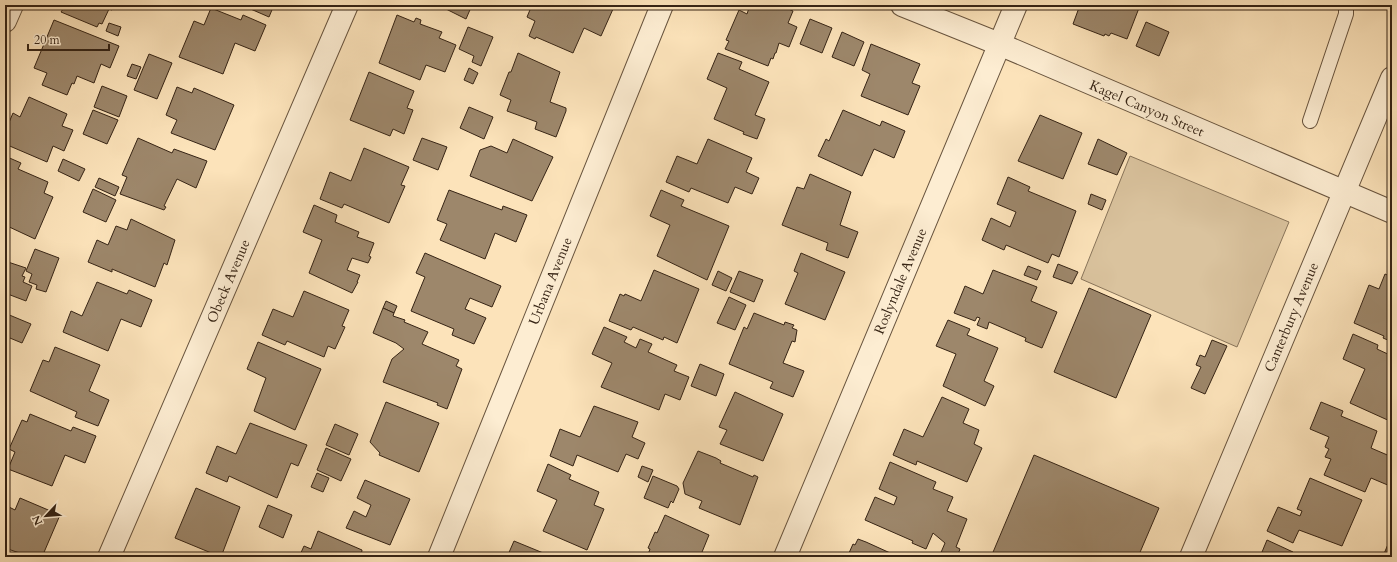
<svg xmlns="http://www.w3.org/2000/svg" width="1397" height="562" font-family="Cardo,serif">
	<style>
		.green { fill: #dac39e; stroke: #88745a }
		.building { fill: #9d876b; stroke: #362415 }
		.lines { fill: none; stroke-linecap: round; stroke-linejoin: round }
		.lane-casing { stroke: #68543e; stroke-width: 16 }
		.street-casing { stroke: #68543e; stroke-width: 24 }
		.lane { stroke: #fdedd2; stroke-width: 14 }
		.street { stroke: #fdedd2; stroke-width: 22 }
		.labels { text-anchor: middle; stroke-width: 3.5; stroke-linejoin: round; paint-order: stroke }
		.street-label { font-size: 14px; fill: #362415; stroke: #fdedd2 }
	</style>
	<rect width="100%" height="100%" fill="#fce3ba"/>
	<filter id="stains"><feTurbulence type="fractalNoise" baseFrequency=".005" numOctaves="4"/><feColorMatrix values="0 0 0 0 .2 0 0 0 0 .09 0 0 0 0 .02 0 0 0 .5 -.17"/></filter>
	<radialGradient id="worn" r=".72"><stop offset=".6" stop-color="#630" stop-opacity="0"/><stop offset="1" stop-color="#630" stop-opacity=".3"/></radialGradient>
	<polygon class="green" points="1130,156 1289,222 1237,347 1081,279"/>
	<g class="building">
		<polygon points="58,5 114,5 112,10 109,9 102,24 99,23 97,27 61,12 63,9"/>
		<polygon points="247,5 274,5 269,17 246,7"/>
		<polygon points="438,5 472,5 466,19"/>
		<polygon points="532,5 586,5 589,7 590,5 603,5 613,9 601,36 584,28 573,53 536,37 535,39 529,36 535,21 527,17"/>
		<polygon points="750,5 779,5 793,11 788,23 797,27 789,47 779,43 776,53 775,53 773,59 771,58 768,66 725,49 729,41 726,40 739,10 747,14"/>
		<polygon points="1080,5 1132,5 1139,8 1127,39 1111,33 1109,36 1105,34 1104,36 1073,24"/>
		<polygon points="211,8 241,20 243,15 266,25 255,51 235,43 223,74 179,57 194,21 204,25"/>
		<polygon points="397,15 414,22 416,18 421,20 420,24 442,32 439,38 456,45 445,72 426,65 420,80 379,63"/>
		<polygon points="810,19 832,28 822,53 800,44"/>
		<polygon points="54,20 119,46 110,68 101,64 94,83 77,76 74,84 72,83 67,95 42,85 47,73 34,68"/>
		<polygon points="1146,22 1169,32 1159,56 1136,46"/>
		<polygon points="109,23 121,27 118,36 106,31"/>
		<polygon points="468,27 493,37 481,66 472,62 474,56 459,49"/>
		<polygon points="842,32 864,42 854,66 832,57"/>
		<polygon points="871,44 920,64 912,83 920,86 908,115 861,96 870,74 862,70"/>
		<polygon points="518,53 560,72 550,102 566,108 566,111 556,137 535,129 537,122 507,111 511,100 500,95 509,72 511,72"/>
		<polygon points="718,53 742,62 739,69 769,82 755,115 765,119 757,139 743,134 744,132 714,119 727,88 707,79"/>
		<polygon points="149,54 172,63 157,99 134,90"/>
		<polygon points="132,64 141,67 136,79 127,76"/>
		<polygon points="469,68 478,73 473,84 464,80"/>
		<polygon points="369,72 414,91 407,108 413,110 404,134 393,129 390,136 350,120"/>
		<polygon points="102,86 127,96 119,117 94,107"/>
		<polygon points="177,87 192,93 194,88 234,105 215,150 171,133 177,120 166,115"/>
		<polygon points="29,97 67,114 62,126 73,130 64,151 53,146 47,162 5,144 5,132 13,113 20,117"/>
		<polygon points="469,107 493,117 484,139 460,128"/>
		<polygon points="93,110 118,120 107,144 83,134"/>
		<polygon points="843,110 880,126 882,121 905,131 894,158 874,149 862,176 818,156 826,139 829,141"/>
		<polygon points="1040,115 1082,133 1063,179 1018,161"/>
		<polygon points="138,138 172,153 174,149 207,161 196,188 177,179 164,206 166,207 164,210 120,194 127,177 122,175"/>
		<polygon points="422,138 447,147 438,170 413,160"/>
		<polygon points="513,139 553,157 532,201 470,176 480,150 491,146 507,153"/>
		<polygon points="708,139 752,158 746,172 759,178 752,194 735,187 728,203 691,188 689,192 666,182 677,156 697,164"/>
		<polygon points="1098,139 1127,153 1117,175 1088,164"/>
		<polygon points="364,148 409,167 401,185 405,186 389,223 344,204 342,208 320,199 330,172 351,181"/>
		<polygon points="5,156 21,163 18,169 48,182 44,193 53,197 35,239 5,225"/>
		<polygon points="63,159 85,169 79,181 58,171"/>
		<polygon points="810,174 851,192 840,225 858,232 848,258 826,250 828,243 782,225 797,187 804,189"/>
		<polygon points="1008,177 1030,187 1028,191 1076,211 1059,257 1052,254 1048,263 1006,245 1004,250 982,240 991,218 1010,227 1016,212 997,204"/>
		<polygon points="99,178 119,187 115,196 95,187"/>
		<polygon points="93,189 116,200 106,222 83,212"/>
		<polygon points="449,190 502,210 503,206 527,215 516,242 495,233 485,259 440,240 447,224 437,220"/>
		<polygon points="661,190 684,200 681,206 729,226 707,280 657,256 670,225 650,216"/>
		<polygon points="1091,194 1106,200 1102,210 1088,204"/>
		<polygon points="314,205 337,215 335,222 359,232 357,237 374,243 369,256 371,257 368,263 352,258 347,270 360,275 357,282 358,282 352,293 309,273 322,240 303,232"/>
		<polygon points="131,219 175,240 167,265 164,263 155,287 112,269 112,272 88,262 97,240 108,245 116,226 127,230"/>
		<polygon points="35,249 59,258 46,292 36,289 37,285 29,282 32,274 26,271"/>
		<polygon points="425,253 501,286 492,307 470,298 465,309 486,318 474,344 452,335 454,329 411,311 425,277 416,273"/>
		<polygon points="801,253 845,272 825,320 785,304 798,273 794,271"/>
		<polygon points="5,261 26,268 22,276 25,277 23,282 32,286 26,301 5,293"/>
		<polygon points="1058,264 1078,272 1072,284 1053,277"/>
		<polygon points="1028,266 1041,271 1037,280 1024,275"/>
		<polygon points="654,270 699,289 677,343 664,337 663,340 633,327 631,330 609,321 620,294 624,296 625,294 641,301"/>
		<polygon points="993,270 1037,287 1031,301 1057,312 1042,348 1025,341 1026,338 989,322 987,329 977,325 980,318 977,317 975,321 954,313 965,286 983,294"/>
		<polygon points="718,271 732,278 726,291 712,285"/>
		<polygon points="739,271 763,280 754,302 730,292"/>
		<polygon points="1385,274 1392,277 1392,337 1390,341 1383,338 1384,336 1354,323 1369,285 1379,289"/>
		<polygon points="97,282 127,294 129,290 152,300 141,327 121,319 108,351 63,332 71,311 82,316"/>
		<polygon points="1089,288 1151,315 1116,398 1054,372"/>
		<polygon points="304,291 349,310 342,326 345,327 335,349 328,346 324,357 287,341 285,345 262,335 273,309 293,317"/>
		<polygon points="729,297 746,305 735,330 717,323"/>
		<polygon points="386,301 397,306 394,313 383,308"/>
		<polygon points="383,308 394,313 393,316 405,320 404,322 428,332 422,344 459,360 456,366 462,369 447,409 437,405 438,403 383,382 392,359 404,349 396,343 373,333"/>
		<polygon points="754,313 784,325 785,322 794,325 792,328 797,330 795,342 792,341 783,363 804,371 793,397 770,388 773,382 729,364 744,327 747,329"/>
		<polygon points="7,314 31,324 22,343 5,336 5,319"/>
		<polygon points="948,320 970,329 967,335 998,348 984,381 994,386 985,406 943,386 956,354 936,346"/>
		<polygon points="604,327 627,337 624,342 636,348 640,339 652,344 648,352 677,365 674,371 689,377 680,400 665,394 659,410 601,387 612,363 592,354"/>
		<polygon points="1353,334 1378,345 1377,349 1392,356 1392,422 1350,403 1365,369 1343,359"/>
		<polygon points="1212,340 1227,346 1205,394 1191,388 1201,367 1196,365 1200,355 1205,357"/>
		<polygon points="258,342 321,369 295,430 254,411 266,378 247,369"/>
		<polygon points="55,347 100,365 89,391 109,400 98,426 75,417 77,412 30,391 43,360 49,362"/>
		<polygon points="700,364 724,374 716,396 691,386"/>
		<polygon points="735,392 783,414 763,461 720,444 727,430 719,427"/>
		<polygon points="942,397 969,409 963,423 979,430 974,444 982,448 967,482 917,461 916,465 893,455 904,429 923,437"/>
		<polygon points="386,402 439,423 419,472 379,455 380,453 370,442"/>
		<polygon points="1321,402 1343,411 1341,416 1377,431 1371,448 1392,457 1392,481 1390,486 1371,478 1365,492 1324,475 1331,459 1325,457 1329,449 1325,447 1329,437 1310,429"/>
		<polygon points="594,406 638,422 632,437 645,443 638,459 626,454 618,472 577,455 573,466 550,456 560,429 580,437"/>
		<polygon points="30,414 71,431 73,427 96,436 85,463 65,455 52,486 8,469 15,452 9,449 22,420 27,422"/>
		<polygon points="250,423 307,445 298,466 291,463 277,498 229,476 227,482 206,473 217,446 236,454"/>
		<polygon points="335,424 358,434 349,455 326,445"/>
		<polygon points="326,448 351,459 341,481 317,470"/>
		<polygon points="698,451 716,458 721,461 720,463 753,477 754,475 758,477 740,525 699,508 702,501 685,494 683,483"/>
		<polygon points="1034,455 1159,508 1138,557 991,557"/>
		<polygon points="890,462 936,482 933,489 953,497 947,511 967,519 956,547 960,549 957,557 939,557 945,543 933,533 926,549 912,543 913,541 865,520 875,497 894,505 897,497 879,489"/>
		<polygon points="548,464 571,475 569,479 599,492 594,505 604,509 587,550 543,531 557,500 537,491"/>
		<polygon points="642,466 653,470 648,482 638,477"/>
		<polygon points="317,473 329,478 323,492 311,487"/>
		<polygon points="653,476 677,486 679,489 673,503 671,501 668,508 644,498"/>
		<polygon points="1310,478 1362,500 1342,546 1299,530 1293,543 1267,531 1278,507 1300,516 1302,511 1297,509"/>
		<polygon points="365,480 410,499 390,545 346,528 354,511 366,517 371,505 357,498"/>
		<polygon points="196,488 240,507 221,557 175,538"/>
		<polygon points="20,498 60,515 42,557 31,557 5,548 5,505 15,510"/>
		<polygon points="268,505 292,515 283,538 259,527"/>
		<polygon points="665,515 709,535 700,557 647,557 650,549 648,548 655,532 657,533"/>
		<polygon points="318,531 362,550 361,557 299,557 304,546 311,549"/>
		<polygon points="1392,535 1392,557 1386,557 1383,556"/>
		<polygon points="858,539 866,542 899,557 850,557 851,554 849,553 853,544 855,545"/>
		<polygon points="1267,540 1293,552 1291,556 1294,557 1260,557"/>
		<polygon points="514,541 553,557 507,557"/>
		<polygon points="171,553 176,554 177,553 184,557 169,557"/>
	</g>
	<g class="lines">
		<g class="lane-casing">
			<polyline id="lane" points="1310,121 1346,14 1346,5"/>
		</g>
		<g class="street-casing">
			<g id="street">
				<polyline points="902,5 999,44 1392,212"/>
				<polyline points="5,21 12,5"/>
				<polyline points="109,557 347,5"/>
				<polyline points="439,557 662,5"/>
				<polyline points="785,557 1016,5"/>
				<polyline points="1191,557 1392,78"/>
			</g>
		</g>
		<use href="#lane" class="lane"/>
		<use href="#street" class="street"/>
	</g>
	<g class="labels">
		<g class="street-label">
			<text transform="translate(1147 108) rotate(23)" y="5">Kagel Canyon Street</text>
			<text transform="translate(228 281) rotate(-67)" y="5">Obeck Avenue</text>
			<text transform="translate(550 281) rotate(-68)" y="5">Urbana Avenue</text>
			<text transform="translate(900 281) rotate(-67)" y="5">Roslyndale Avenue</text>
			<text transform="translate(1291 317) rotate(-67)" y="5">Canterbury Avenue</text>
		</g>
	</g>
	<rect width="1397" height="562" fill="none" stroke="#fce3ba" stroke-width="20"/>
	<rect x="6" y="6" width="1385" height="550" fill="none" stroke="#362415" stroke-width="2"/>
	<rect x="10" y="10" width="1377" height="542" fill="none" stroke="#362415"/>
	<g transform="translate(46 516) rotate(244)" stroke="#fdedd2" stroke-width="3" paint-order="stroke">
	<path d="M0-3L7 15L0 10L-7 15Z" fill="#362415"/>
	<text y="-6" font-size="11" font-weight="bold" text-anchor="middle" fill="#362415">N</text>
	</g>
	<path d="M28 44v6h81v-6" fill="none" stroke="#362415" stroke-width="2"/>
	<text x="34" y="44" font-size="12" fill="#362415" stroke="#fdedd2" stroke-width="3" paint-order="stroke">20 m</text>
	<rect width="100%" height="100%" filter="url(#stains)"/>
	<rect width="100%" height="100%" fill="url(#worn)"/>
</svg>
